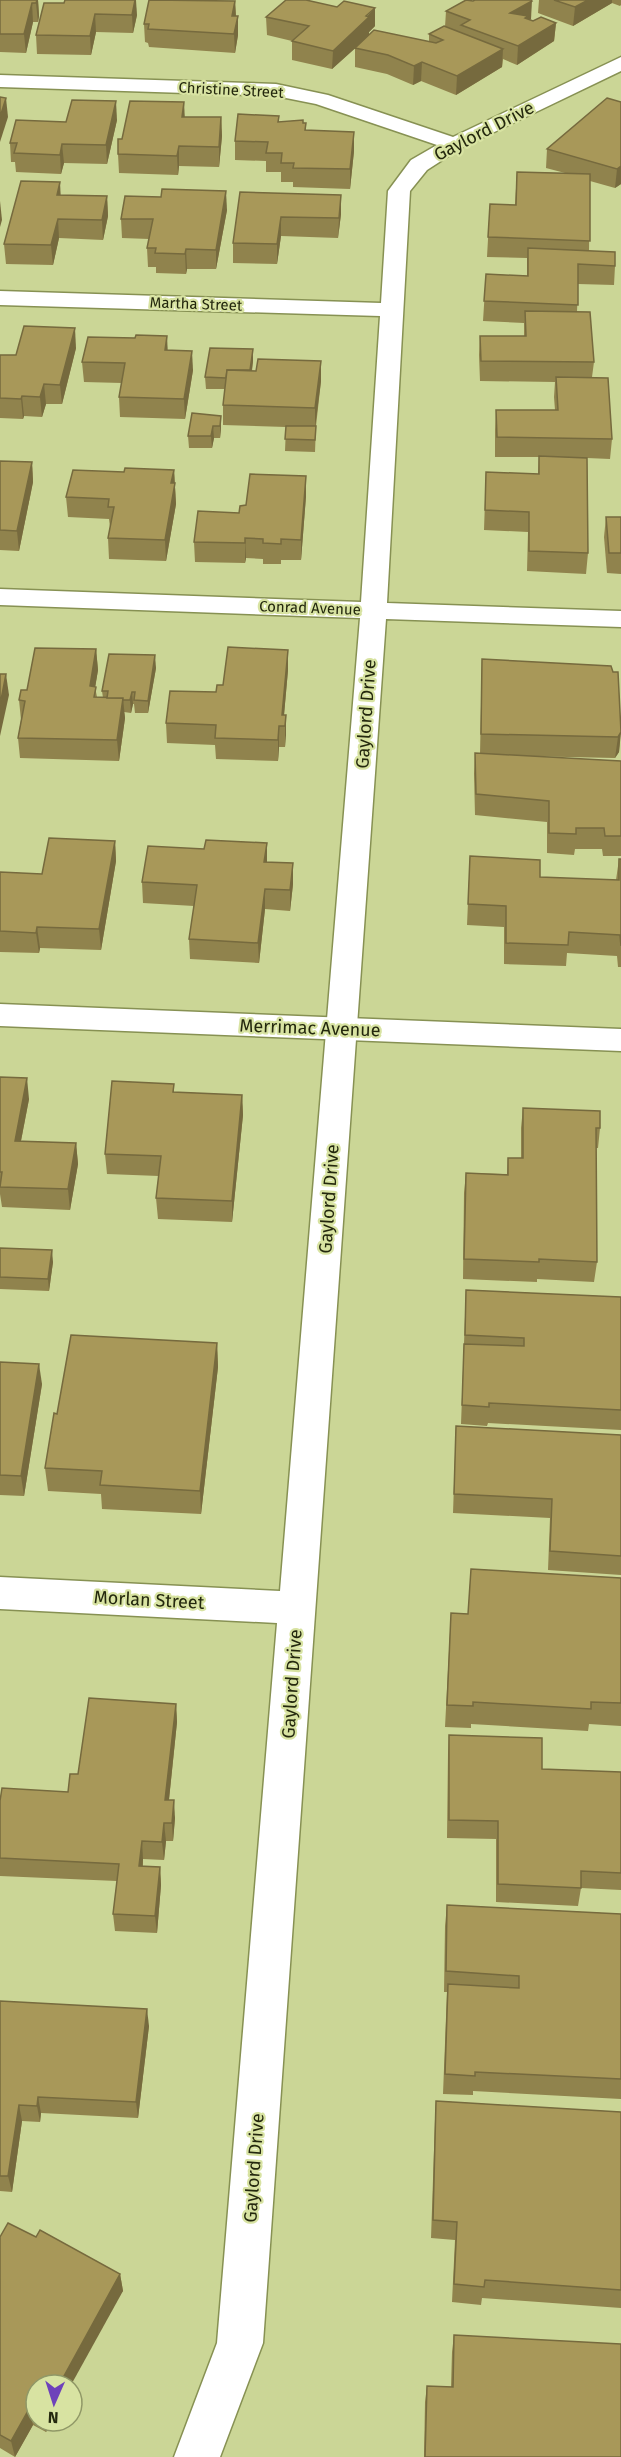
<svg xmlns="http://www.w3.org/2000/svg" width="621" height="2457" font-family="'Fira Sans',sans-serif">
	<style>
		.lines { fill: none; stroke-linecap: round; stroke-linejoin: round }
		.minor-casing { stroke: #879153; stroke-width: 3 }
		.tertiary-casing { stroke: #879153; stroke-width: 3 }
		.minor { fill: #fff; fill-rule: evenodd }
		.tertiary { fill: #fff; fill-rule: evenodd }
		.wall { fill: #90834d }
		.shaded-wall { fill: #766a3e }
		.building { fill: #a89859; stroke: #766a3e; stroke-width: 1.5 }
		.labels { text-anchor: middle; stroke-width: 4.5; stroke-linejoin: round; paint-order: stroke }
		.far-street-label { font-size: 15px; fill: #24280e; stroke: #d8e3a2 }
		.street-label { font-size: 18px; fill: #24280e; stroke: #d8e3a2 }
	</style>
	<rect width="100%" height="100%" fill="#cbd696"/>
	<g class="lines">
		<g class="minor-casing">
			<polygon id="minor" points="621,57 621,71 461,148 427,170 410,191 387,603 621,611 621,627 386,619 263,2343 220,2457 174,2457 217,2343 277,1623 0,1609 0,1577 280,1591 360,618 0,605 0,589 361,602 380,316 0,305 0,291 381,303 388,191 411,160 437,145 316,104 276,96 0,87 0,75 276,84 328,95 453,137"/>
		</g>
		<g class="tertiary-casing">
			<polygon id="tertiary" points="0,1004 621,1029 621,1051 0,1026"/>
		</g>
		<use href="#minor" class="minor"/>
		<use href="#tertiary" class="tertiary"/>
	</g>
	<g class="wall">
		<polygon points="0,0 38,0 39,16 38,22 33,22 26,53 0,52"/>
		<polygon points="539,0 621,0 621,5 620,6 612,3 573,26 538,13"/>
		<polygon points="233,1 235,1 236,16 238,35 235,53 149,47 148,43 145,42 144,24"/>
		<polygon points="44,3 137,15 133,33 96,32 91,55 37,54 36,35"/>
		<polygon points="446,11 531,19 529,20 533,21 556,23 554,41 517,65 503,59 502,67 456,95 421,81 413,85 387,74 355,67 355,48 332,69 292,60 292,41 267,35 266,17 375,26 369,32 369,35 429,42 429,34 445,27"/>
		<polygon points="621,102 621,184 615,188 590,181 589,251 615,266 614,285 578,284 577,312 594,362 592,377 612,439 610,459 587,458 588,553 586,574 527,571 528,532 484,530 486,472 538,474 539,457 495,457 495,430 496,410 555,410 554,397 555,382 480,381 479,355 480,336 524,336 524,323 483,321 486,274 527,276 527,258 487,257 490,204 515,205 517,172 565,173 546,168 547,149"/>
		<polygon points="185,117 221,117 222,136 219,167 179,166 178,175 119,173 118,154 122,139"/>
		<polygon points="117,120 107,164 64,163 61,174 16,172 15,162 11,162 10,143 66,122"/>
		<polygon points="279,122 306,123 306,130 354,151 350,189 293,187 293,182 281,182 281,172 266,172 266,161 235,160 235,141"/>
		<polygon points="240,192 341,195 341,214 338,238 281,236 277,264 233,263 233,243"/>
		<polygon points="61,195 107,196 108,216 103,240 59,238 53,265 6,264 4,244"/>
		<polygon points="227,210 216,269 187,269 186,274 156,273 156,267 148,267 147,248 149,239 122,238 121,219"/>
		<polygon points="76,348 62,404 46,404 42,417 24,416 23,419 0,418 0,355 16,355"/>
		<polygon points="168,350 193,370 185,419 120,417 119,397 122,383 84,382 82,362"/>
		<polygon points="253,361 252,371 256,371 321,361 321,381 316,426 315,452 285,451 286,427 223,425 223,405 225,389 206,389 205,377"/>
		<polygon points="221,416 221,428 220,438 214,438 212,448 189,448 188,436"/>
		<polygon points="0,461 32,462 33,482 19,551 0,550"/>
		<polygon points="174,470 176,504 166,561 109,559 108,538 110,527 109,519 68,517 66,497 124,472"/>
		<polygon points="306,496 301,560 281,560 281,564 263,564 263,559 246,558 245,563 195,562 194,542 239,513 246,505"/>
		<polygon points="606,517 621,517 621,574 607,573 604,537"/>
		<polygon points="96,649 98,670 95,687 97,697 103,698 102,691 156,668 148,713 135,713 134,704 133,704 131,713 124,712 125,718 119,761 20,758 18,738 21,720 19,700 27,690"/>
		<polygon points="482,659 621,727 619,752 615,758 520,756 621,761 621,856 603,856 602,849 575,849 574,855 547,853 547,822 475,815 474,774 475,753 480,754"/>
		<polygon points="288,670 284,715 286,715 285,747 279,747 278,761 216,759 215,745 167,743 166,723 216,692 223,685"/>
		<polygon points="115,841 116,861 101,950 40,948 39,953 0,952 0,872 42,874"/>
		<polygon points="470,856 540,877 616,880 619,859 621,859 621,967 618,967 617,956 567,953 566,966 504,964 504,927 467,925"/>
		<polygon points="267,862 293,884 290,911 265,909 259,963 190,959 189,939 194,906 143,903 142,882"/>
		<polygon points="0,1077 29,1099 21,1141 76,1143 78,1164 70,1210 2,1207 0,1194"/>
		<polygon points="174,1084 174,1092 242,1095 243,1115 232,1222 158,1219 156,1198 159,1176 107,1174 105,1154"/>
		<polygon points="523,1108 600,1128 598,1148 596,1148 597,1262 594,1282 537,1279 537,1282 463,1279 464,1193 466,1173 507,1174 508,1158 521,1158 521,1128"/>
		<polygon points="0,1248 53,1262 49,1291 0,1289"/>
		<polygon points="466,1290 621,1297 621,1430 488,1423 487,1426 461,1424"/>
		<polygon points="217,1343 218,1367 201,1514 102,1509 101,1494 48,1491 45,1468 57,1414"/>
		<polygon points="0,1362 42,1384 24,1496 0,1495"/>
		<polygon points="456,1426 621,1435 621,1575 548,1570 550,1518 453,1513"/>
		<polygon points="471,1569 621,1578 621,1726 589,1724 588,1731 471,1724 471,1728 445,1727 451,1613 468,1614"/>
		<polygon points="176,1704 177,1722 169,1800 175,1818 173,1841 166,1841 164,1860 143,1859 143,1866 160,1867 161,1885 157,1933 115,1931 113,1914 117,1881 0,1876 0,1801 68,1792 78,1774"/>
		<polygon points="449,1735 542,1769 621,1772 621,1890 581,1888 578,1906 496,1902 496,1839 447,1838 448,1753"/>
		<polygon points="447,1905 621,1914 621,2099 473,2091 473,2095 443,2094 447,1992 444,1992 445,1926"/>
		<polygon points="0,2001 149,2026 138,2118 41,2113 40,2122 22,2121 12,2192 0,2191"/>
		<polygon points="436,2101 621,2112 621,2308 482,2298 481,2305 452,2302 455,2240 431,2238 435,2120"/>
		<polygon points="0,2237 36,2237 120,2274 123,2291 36,2385 36,2421 52,2421 46,2432 33,2425 15,2457 0,2448"/>
		<polygon points="454,2335 621,2457 424,2457 425,2402 427,2386 451,2387 452,2352"/>
	</g>
	<g class="shaded-wall">
		<polygon points="34,0 38,0 39,16 38,22 36,3"/>
		<polygon points="135,0 136,0 137,15 133,33 132,15"/>
		<polygon points="232,0 233,13 235,1 236,19 233,35"/>
		<polygon points="588,0 612,0 612,3 573,26 575,7"/>
		<polygon points="532,1 531,19 528,21 510,13"/>
		<polygon points="32,3 33,22 26,53 24,34"/>
		<polygon points="375,8 375,26 369,32 369,36 332,69 333,51"/>
		<polygon points="95,14 96,32 91,55 90,36"/>
		<polygon points="238,16 238,35 235,53 234,34"/>
		<polygon points="556,23 554,41 517,65 518,46"/>
		<polygon points="503,49 502,67 456,95 457,76"/>
		<polygon points="422,62 421,81 413,85 414,66"/>
		<polygon points="6,98 8,117 0,142 0,117"/>
		<polygon points="116,101 117,120 107,164 106,145"/>
		<polygon points="184,102 185,121 182,117"/>
		<polygon points="221,117 222,136 219,167 219,147"/>
		<polygon points="354,132 354,151 350,189 350,169"/>
		<polygon points="62,144 64,163 61,174 60,155"/>
		<polygon points="179,146 179,166 178,175 177,156"/>
		<polygon points="621,166 621,184 615,188 617,169"/>
		<polygon points="60,182 61,202 57,195"/>
		<polygon points="226,191 227,210 216,269 216,250"/>
		<polygon points="341,195 341,214 338,238 339,218"/>
		<polygon points="107,196 108,216 103,240 102,220"/>
		<polygon points="0,201 2,220 0,227"/>
		<polygon points="281,217 281,236 277,264 277,244"/>
		<polygon points="58,219 59,238 53,265 51,245"/>
		<polygon points="186,249 187,269 186,274 185,254"/>
		<polygon points="75,328 76,348 62,404 60,385"/>
		<polygon points="167,336 168,356 165,350"/>
		<polygon points="253,349 253,361 249,390 249,378"/>
		<polygon points="192,351 193,370 185,419 184,399"/>
		<polygon points="321,361 321,381 315,428 315,408"/>
		<polygon points="44,384 46,404 42,417 40,397"/>
		<polygon points="22,396 24,416 23,419 21,399"/>
		<polygon points="221,416 221,428 220,438 220,426"/>
		<polygon points="213,426 214,438 212,448 211,436"/>
		<polygon points="32,462 33,482 19,551 17,531"/>
		<polygon points="174,470 176,504 166,561 165,540 171,483"/>
		<polygon points="306,476 306,496 301,560 301,540"/>
		<polygon points="245,538 246,558 245,563"/>
		<polygon points="96,649 98,670 92,707 90,686"/>
		<polygon points="288,650 288,670 283,726 282,715"/>
		<polygon points="155,655 156,668 148,713 148,701"/>
		<polygon points="6,674 9,695 0,736 0,705"/>
		<polygon points="132,692 133,704 131,713 130,700"/>
		<polygon points="123,698 125,718 119,761 117,740"/>
		<polygon points="286,715 286,735 285,747 285,726"/>
		<polygon points="279,726 279,747 278,761 278,740"/>
		<polygon points="621,732 619,752 615,758 618,737"/>
		<polygon points="115,841 116,861 101,950 99,929"/>
		<polygon points="267,843 267,864 264,862"/>
		<polygon points="293,863 293,884 290,911 290,890"/>
		<polygon points="265,889 265,909 259,963 258,943"/>
		<polygon points="37,927 40,948 39,953 36,933"/>
		<polygon points="27,1078 29,1099 17,1161 15,1141"/>
		<polygon points="242,1095 243,1115 232,1222 232,1201"/>
		<polygon points="76,1143 78,1164 70,1210 68,1189"/>
		<polygon points="52,1250 53,1262 49,1291 48,1279"/>
		<polygon points="217,1343 218,1367 201,1514 200,1491"/>
		<polygon points="39,1364 42,1384 24,1496 21,1476"/>
		<polygon points="176,1704 177,1722 167,1818 165,1800"/>
		<polygon points="174,1800 175,1818 173,1841 172,1823"/>
		<polygon points="164,1823 166,1841 164,1860 162,1842"/>
		<polygon points="142,1841 143,1859 141,1884 139,1866"/>
		<polygon points="160,1867 161,1885 157,1933 155,1916"/>
		<polygon points="147,2009 149,2026 138,2118 136,2102"/>
		<polygon points="38,2097 41,2113 40,2122 37,2106"/>
		<polygon points="19,2105 22,2121 12,2192 8,2176"/>
		<polygon points="120,2274 123,2291 71,2385 59,2385"/>
		<polygon points="29,2409 33,2425 15,2457 11,2441"/>
		<polygon points="43,2421 52,2421 46,2432"/>
	</g>
	<g class="building">
		<polygon points="0,0 37,0 36,3 32,3 24,34 0,34"/>
		<polygon points="65,0 135,0 132,15 95,14 90,36 36,35 44,3 64,3"/>
		<polygon points="149,0 235,1 232,16 238,16 234,34 148,29 149,24 144,24"/>
		<polygon points="286,0 306,0 337,7 344,1 375,8 366,16 369,17 333,51 292,41 309,26 266,17"/>
		<polygon points="466,0 473,1 475,0 531,0 532,1 510,13 528,16 525,18 533,21 541,17 556,23 518,46 461,25 470,20 446,11"/>
		<polygon points="554,0 588,0 575,7"/>
		<polygon points="444,26 503,49 457,76 422,62 414,66 388,55 355,48 374,30 436,43 443,40 429,34"/>
		<polygon points="0,97 6,98 0,117"/>
		<polygon points="607,98 621,102 621,166 617,169 547,149"/>
		<polygon points="72,100 116,101 106,145 62,144 60,155 14,153 17,143 10,143 16,120 66,122"/>
		<polygon points="130,101 184,102 182,117 221,117 219,147 179,146 177,156 118,154 118,139 122,139"/>
		<polygon points="238,114 279,116 278,122 303,120 303,123 306,123 305,130 354,132 350,169 293,168 294,163 281,163 282,153 266,153 268,142 235,141"/>
		<polygon points="517,172 590,174 590,241 488,237 490,204 516,205"/>
		<polygon points="21,181 60,182 57,195 107,196 102,220 58,219 51,245 4,244"/>
		<polygon points="162,189 226,191 216,250 186,249 185,254 155,253 156,248 147,248 153,219 121,219 125,196 161,197"/>
		<polygon points="240,192 341,195 339,218 281,217 277,244 233,243"/>
		<polygon points="528,248 615,252 615,266 578,264 578,305 484,301 486,274 528,276"/>
		<polygon points="525,311 590,312 594,362 481,361 480,336 526,336"/>
		<polygon points="24,326 75,328 60,385 44,384 40,397 22,396 21,399 0,398 0,355 16,355"/>
		<polygon points="136,335 167,336 165,350 192,351 184,399 119,397 125,363 82,362 88,337 135,338"/>
		<polygon points="210,348 253,349 250,370 227,370 226,378 205,377"/>
		<polygon points="258,359 321,361 315,408 223,405 227,370 256,371"/>
		<polygon points="556,377 608,378 612,439 497,437 496,410 558,410"/>
		<polygon points="192,413 221,416 220,426 213,426 211,436 188,436"/>
		<polygon points="286,426 316,426 315,440 285,439"/>
		<polygon points="539,456 587,458 588,553 529,551 529,512 485,510 486,472 539,474"/>
		<polygon points="0,461 32,462 17,531 0,530"/>
		<polygon points="125,468 174,470 171,483 175,483 165,540 108,538 114,507 108,507 109,499 66,497 73,470 124,472"/>
		<polygon points="250,474 306,476 301,540 281,539 281,544 263,543 263,539 245,538 245,543 194,542 198,511 239,513 240,506 246,505"/>
		<polygon points="606,517 621,517 621,553 609,553"/>
		<polygon points="228,647 288,650 282,715 286,715 285,726 279,726 278,740 215,738 216,725 166,723 170,691 216,692 217,685 223,685"/>
		<polygon points="35,648 96,649 90,686 96,687 94,697 123,698 117,740 18,738 25,701 19,700 21,690 27,690"/>
		<polygon points="109,654 155,655 148,701 134,700 135,692 132,692 130,700 123,700 123,698 107,698 108,691 102,691"/>
		<polygon points="482,659 611,666 613,672 618,672 621,732 618,737 481,734"/>
		<polygon points="0,674 6,674 0,705"/>
		<polygon points="475,753 621,761 621,836 605,836 604,828 576,828 576,834 549,833 549,801 476,794"/>
		<polygon points="49,838 115,841 99,929 37,927 36,933 0,931 0,872 42,874"/>
		<polygon points="206,840 267,843 264,862 293,863 290,890 265,889 258,943 189,939 197,885 142,882 148,846 204,849"/>
		<polygon points="470,856 540,860 540,877 619,880 619,859 621,859 621,946 620,935 569,932 568,945 506,943 506,906 468,904"/>
		<polygon points="0,1077 27,1078 15,1141 76,1143 68,1189 0,1187 2,1172 0,1172"/>
		<polygon points="112,1081 174,1084 173,1092 242,1095 232,1201 156,1198 161,1156 105,1154"/>
		<polygon points="523,1108 600,1111 600,1128 596,1128 597,1262 539,1259 539,1262 464,1259 466,1173 508,1175 508,1158 523,1158"/>
		<polygon points="0,1248 52,1250 48,1279 0,1277"/>
		<polygon points="466,1290 621,1297 621,1410 489,1403 489,1407 462,1405 464,1344 524,1346 524,1338 465,1335"/>
		<polygon points="71,1335 217,1343 200,1491 100,1485 102,1471 45,1468 54,1413 57,1414"/>
		<polygon points="0,1362 39,1364 21,1476 0,1475"/>
		<polygon points="456,1426 621,1435 621,1556 550,1551 552,1499 454,1494"/>
		<polygon points="471,1569 621,1578 621,1703 591,1702 591,1709 473,1702 473,1706 447,1705 451,1613 468,1614"/>
		<polygon points="89,1698 176,1704 165,1800 174,1800 172,1823 164,1823 162,1842 142,1841 139,1866 160,1867 155,1916 113,1914 119,1864 0,1858 0,1801 2,1788 68,1792 70,1774 78,1774"/>
		<polygon points="449,1735 542,1738 542,1769 621,1772 621,1873 581,1871 581,1888 498,1884 498,1821 449,1820"/>
		<polygon points="447,1905 621,1914 621,2079 475,2072 475,2076 445,2074 448,1984 519,1988 519,1976 446,1971"/>
		<polygon points="0,2001 147,2009 136,2102 38,2097 37,2106 19,2105 8,2176 0,2176"/>
		<polygon points="436,2101 621,2112 621,2290 485,2280 484,2287 454,2284 457,2222 433,2220"/>
		<polygon points="8,2223 36,2237 40,2230 120,2274 59,2385 36,2385 36,2413 29,2409 11,2441 0,2435 0,2237"/>
		<polygon points="454,2335 621,2344 621,2457 425,2457 427,2386 453,2387"/>
	</g>
	<g class="labels">
		<g class="far-street-label">
			<text transform="translate(231 90) rotate(3)" y="5">Christine Street</text>
			<text transform="translate(196 304) rotate(2)" y="5">Martha Street</text>
			<text transform="translate(310 608) rotate(2)" y="5">Conrad Avenue</text>
		</g>
		<g class="street-label">
			<text transform="translate(484 131) rotate(-27)" y="6">Gaylord Drive</text>
			<text transform="translate(366 714) rotate(-86)" y="6">Gaylord Drive</text>
			<text transform="translate(310 1028) rotate(2)" y="6">Merrimac Avenue</text>
			<text transform="translate(329 1199) rotate(-86)" y="6">Gaylord Drive</text>
			<text transform="translate(149 1600) rotate(3)" y="6">Morlan Street</text>
			<text transform="translate(292 1684) rotate(-86)" y="6">Gaylord Drive</text>
			<text transform="translate(254 2168) rotate(-86)" y="6">Gaylord Drive</text>
		</g>
	</g>
	<g transform="translate(54 2403) rotate(183)"><circle r="28" fill="#d8e3a2" stroke="#909867" stroke-width="1.5"/>
	<path d="M0-4.5L10 22L0 15L-10 22Z" fill="#6e42ba"/>
	<text y="-9" font-size="16" font-weight="bold" text-anchor="middle" fill="#24280e">N</text>
	</g>
</svg>
